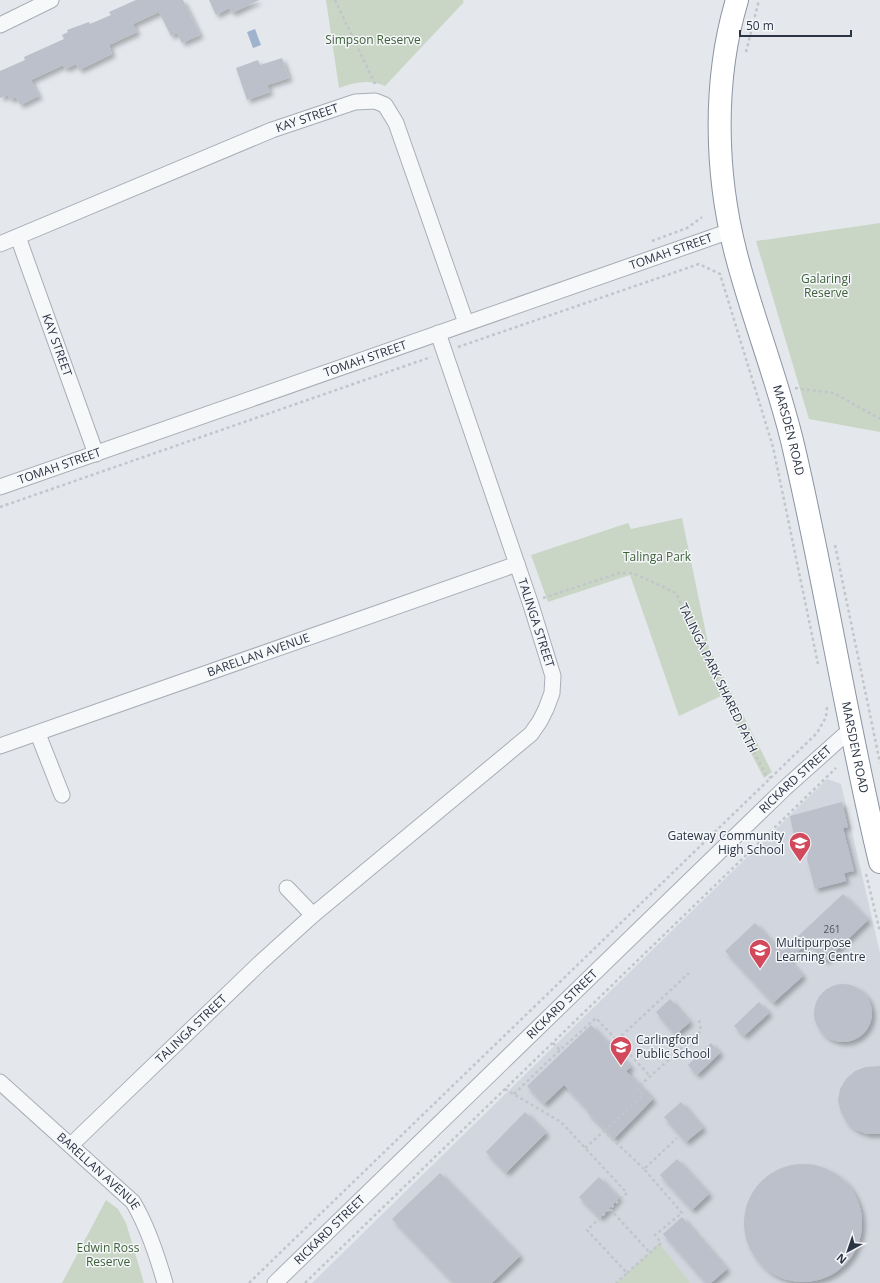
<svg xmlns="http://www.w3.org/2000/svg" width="880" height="1283" font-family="'Open Sans',sans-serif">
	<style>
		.built { fill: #d2d6de }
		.green { fill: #c9d6c5 }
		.water { fill: #9fb4cc }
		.building { fill: #bbc0ca; filter: url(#shadow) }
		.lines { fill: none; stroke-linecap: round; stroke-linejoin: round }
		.minor-casing { stroke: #a9aeb7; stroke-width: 17 }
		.highway-casing { stroke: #8b94a3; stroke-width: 24 }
		.path { stroke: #c2c5cb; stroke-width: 2.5; stroke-dasharray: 3 3; stroke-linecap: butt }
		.minor { stroke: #f7f8fa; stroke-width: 15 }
		.highway { stroke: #fff; stroke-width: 22 }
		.labels { text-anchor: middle; stroke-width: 3; stroke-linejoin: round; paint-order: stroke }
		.number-label { font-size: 10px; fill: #4f5766 }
		.park-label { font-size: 12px; fill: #3f6138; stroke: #f4f6f9 }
		.street-label { font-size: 12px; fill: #2b3445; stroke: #f4f6f9 }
		.poi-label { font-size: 12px; fill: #2b3445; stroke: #f4f6f9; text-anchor: start }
	</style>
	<defs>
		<filter id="shadow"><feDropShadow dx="3.5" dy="3.5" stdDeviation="2" flood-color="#0004"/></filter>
	</defs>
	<rect width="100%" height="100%" fill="#e4e7ec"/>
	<polygon class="built" points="827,779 841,784 880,953 880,1283 312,1283"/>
	<g class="green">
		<path d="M 326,0 L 463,0 L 464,2 L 385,86 C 369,79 355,82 339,88 Z"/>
		<polygon points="880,223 880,432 809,419 756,241"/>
		<polygon points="682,518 709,648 772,772 764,778 721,696 679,716 630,575 548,602 531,555 628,523 631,529"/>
		<polygon points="106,1200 118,1209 126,1223 144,1283 62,1283"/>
		<polygon points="659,1243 690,1283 617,1283"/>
	</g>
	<polygon class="water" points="255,29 261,45 253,48 247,32"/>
	<g class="building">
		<polygon points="136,0 183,0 200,35 182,43 177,33 171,36 159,12 133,24 137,32 109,45 112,54 79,70 76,64 65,69 63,65 31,80 39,96 20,105 16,97 10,100 8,95 0,98 0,71 25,60 24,57 64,39 62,35 68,32 67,30 89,22 90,24 111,15 109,12"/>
		<polygon points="209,0 259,0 232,13 229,8 216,15"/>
		<polygon points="282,58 289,78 267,85 270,92 247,100 236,68 258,60 260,65"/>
		<polygon points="842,802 848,827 843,828 854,871 844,873 846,881 815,889 807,859 810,844 803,837 794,836 790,816"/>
		<polygon points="843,894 868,920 825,961 808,942 789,960 803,976 773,1003 725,951 755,923 781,952"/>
		<circle cx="843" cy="1013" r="29"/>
		<polygon points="670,999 690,1022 675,1035 656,1012"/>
		<polygon points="759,1002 769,1013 744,1036 734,1026"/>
		<polygon points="591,1025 631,1067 626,1071 653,1099 614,1139 587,1112 589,1111 564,1085 544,1104 527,1086"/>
		<polygon points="711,1043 720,1053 697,1075 688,1065"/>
		<polygon points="880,1066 880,1134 867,1134 856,1130 847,1123 841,1112 838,1101 840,1089 846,1079 855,1071 866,1067"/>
		<polygon points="681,1102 703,1128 686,1142 664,1117"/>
		<polygon points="525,1112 546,1133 506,1173 486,1152"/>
		<polygon points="677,1159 709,1194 692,1210 660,1175"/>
		<circle cx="803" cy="1223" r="59"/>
		<polygon points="440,1173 520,1256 492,1283 454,1283 392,1219"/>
		<polygon points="599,1177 619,1198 600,1218 579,1197"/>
		<polygon points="682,1217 727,1269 711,1283 706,1283 663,1234"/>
	</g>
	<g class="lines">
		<g class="minor-casing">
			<g id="minor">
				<polyline points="0,25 51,0"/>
				<path id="s1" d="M 18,237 L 96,454"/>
				<path id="s2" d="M 0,244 L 272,130 L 355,102 L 375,101 L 385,105 L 396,123 L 466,323"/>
				<path id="s3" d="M 0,487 L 730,231"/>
				<polyline points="38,734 62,795"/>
				<path id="s4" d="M 0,746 L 517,564"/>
				<polyline points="287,888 313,915"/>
				<path id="s5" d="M 0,1082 L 133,1202 C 148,1227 157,1255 165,1283"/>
				<path id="s6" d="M 71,1145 L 260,963 L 313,915 L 531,734 L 540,721 L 546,709 L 552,693 L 553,676 L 531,605 L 438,333"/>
				<path id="s7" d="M 275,1283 L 784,789 L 851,729"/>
			</g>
		</g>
		<g class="highway-casing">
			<g id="highway">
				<path id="s8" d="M 737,0 C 713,80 715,173 736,254 C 753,320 779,383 794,449 C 826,586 847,725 880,862"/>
			</g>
		</g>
		<g class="path">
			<polyline points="335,0 376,86"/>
			<polyline points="746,52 759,0"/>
			<polyline points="652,241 687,228 702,217"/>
			<polyline points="458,347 699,264 720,274 773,447 818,664"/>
			<polyline points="795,388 834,393 880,419"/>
			<polyline points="0,507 431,357"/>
			<polyline points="835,545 880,763"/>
			<polyline points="543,598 619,573 633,573 676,593 706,659 766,775 771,778"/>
			<polyline points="866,874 880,932"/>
			<polyline points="617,1040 689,973"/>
			<polyline points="553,1043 560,1050 596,1018 650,1076"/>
			<polyline points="505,1089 561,1122 627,1193 587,1230 627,1273 616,1283"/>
			<polyline points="514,1094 560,1050"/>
			<polyline points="604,1131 643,1095 637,1088 701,1031 699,1019"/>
			<polyline points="585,1148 604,1131 644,1169"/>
			<polyline points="610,1209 650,1253"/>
			<polyline points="627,1273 661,1243 655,1235 682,1213 644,1169 677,1138"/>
			<polyline points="249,1283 817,733 826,717 827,707"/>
			<polyline points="305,1283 836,768"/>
		</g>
		<use href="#minor" class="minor"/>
		<use href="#highway" class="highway"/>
	</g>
	<defs>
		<g id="university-pin" transform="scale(1.15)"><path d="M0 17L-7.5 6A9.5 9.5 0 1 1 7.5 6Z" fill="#d1495b" stroke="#f4f6f9"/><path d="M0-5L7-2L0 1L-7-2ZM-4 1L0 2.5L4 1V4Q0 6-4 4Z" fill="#fff"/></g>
		<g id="school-pin" transform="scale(1.15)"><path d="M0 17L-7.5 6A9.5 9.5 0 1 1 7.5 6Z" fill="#d1495b" stroke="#f4f6f9"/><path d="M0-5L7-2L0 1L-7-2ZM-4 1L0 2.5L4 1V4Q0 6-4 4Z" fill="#fff"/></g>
	</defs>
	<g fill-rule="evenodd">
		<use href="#university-pin" x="800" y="843"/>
		<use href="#school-pin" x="760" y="950"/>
		<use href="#school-pin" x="621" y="1047"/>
	</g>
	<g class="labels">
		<g class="number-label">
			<text x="832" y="933">261</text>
		</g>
		<g class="park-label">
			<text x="373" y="44">Simpson Reserve</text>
			<text x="826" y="283">Galaringi<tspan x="826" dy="14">Reserve</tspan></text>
			<text x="657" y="561">Talinga Park</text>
			<text x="108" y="1252">Edwin Ross<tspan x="108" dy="14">Reserve</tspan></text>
		</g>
		<g class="street-label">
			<text dy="4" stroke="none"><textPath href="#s2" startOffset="332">KAY STREET</textPath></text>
			<text dy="4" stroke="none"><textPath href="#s3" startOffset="711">TOMAH STREET</textPath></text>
			<text dy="4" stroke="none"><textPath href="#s1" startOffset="115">KAY STREET</textPath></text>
			<text dy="4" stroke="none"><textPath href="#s3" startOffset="387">TOMAH STREET</textPath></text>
			<text dy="4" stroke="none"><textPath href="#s8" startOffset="441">MARSDEN ROAD</textPath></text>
			<text dy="4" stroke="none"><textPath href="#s3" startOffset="63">TOMAH STREET</textPath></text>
			<text transform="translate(536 623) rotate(72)" y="4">TALINGA STREET</text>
			<text dy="4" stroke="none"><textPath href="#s4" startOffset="274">BARELLAN AVENUE</textPath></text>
			<text transform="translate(718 678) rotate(64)" y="4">TALINGA PARK SHARED PATH</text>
			<text dy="4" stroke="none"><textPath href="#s8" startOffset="765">MARSDEN ROAD</textPath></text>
			<text dy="4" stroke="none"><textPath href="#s7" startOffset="724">RICKARD STREET</textPath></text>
			<text dy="4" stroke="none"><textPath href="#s7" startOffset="400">RICKARD STREET</textPath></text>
			<text dy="4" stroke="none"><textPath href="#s6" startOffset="167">TALINGA STREET</textPath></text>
			<text dy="4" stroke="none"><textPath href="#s5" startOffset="133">BARELLAN AVENUE</textPath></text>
			<text dy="4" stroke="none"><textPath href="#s7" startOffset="76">RICKARD STREET</textPath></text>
		</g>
		<g class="poi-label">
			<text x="784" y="840" text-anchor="end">Gateway Community<tspan x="784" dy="14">High School</tspan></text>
			<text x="776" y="947">Multipurpose<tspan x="776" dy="14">Learning Centre</tspan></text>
			<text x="636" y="1044">Carlingford<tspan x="636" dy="14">Public School</tspan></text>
		</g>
	</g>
	<g transform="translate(848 1251) rotate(220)" stroke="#f4f6f9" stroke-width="3" paint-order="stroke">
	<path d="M0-3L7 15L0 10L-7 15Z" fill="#2b3445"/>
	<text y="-6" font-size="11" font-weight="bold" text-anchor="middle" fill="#2b3445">N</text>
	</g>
	<path d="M740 30v6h111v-6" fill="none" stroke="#2b3445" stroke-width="2"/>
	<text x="746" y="30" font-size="12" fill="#2b3445" stroke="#f4f6f9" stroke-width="3" paint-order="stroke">50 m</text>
</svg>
